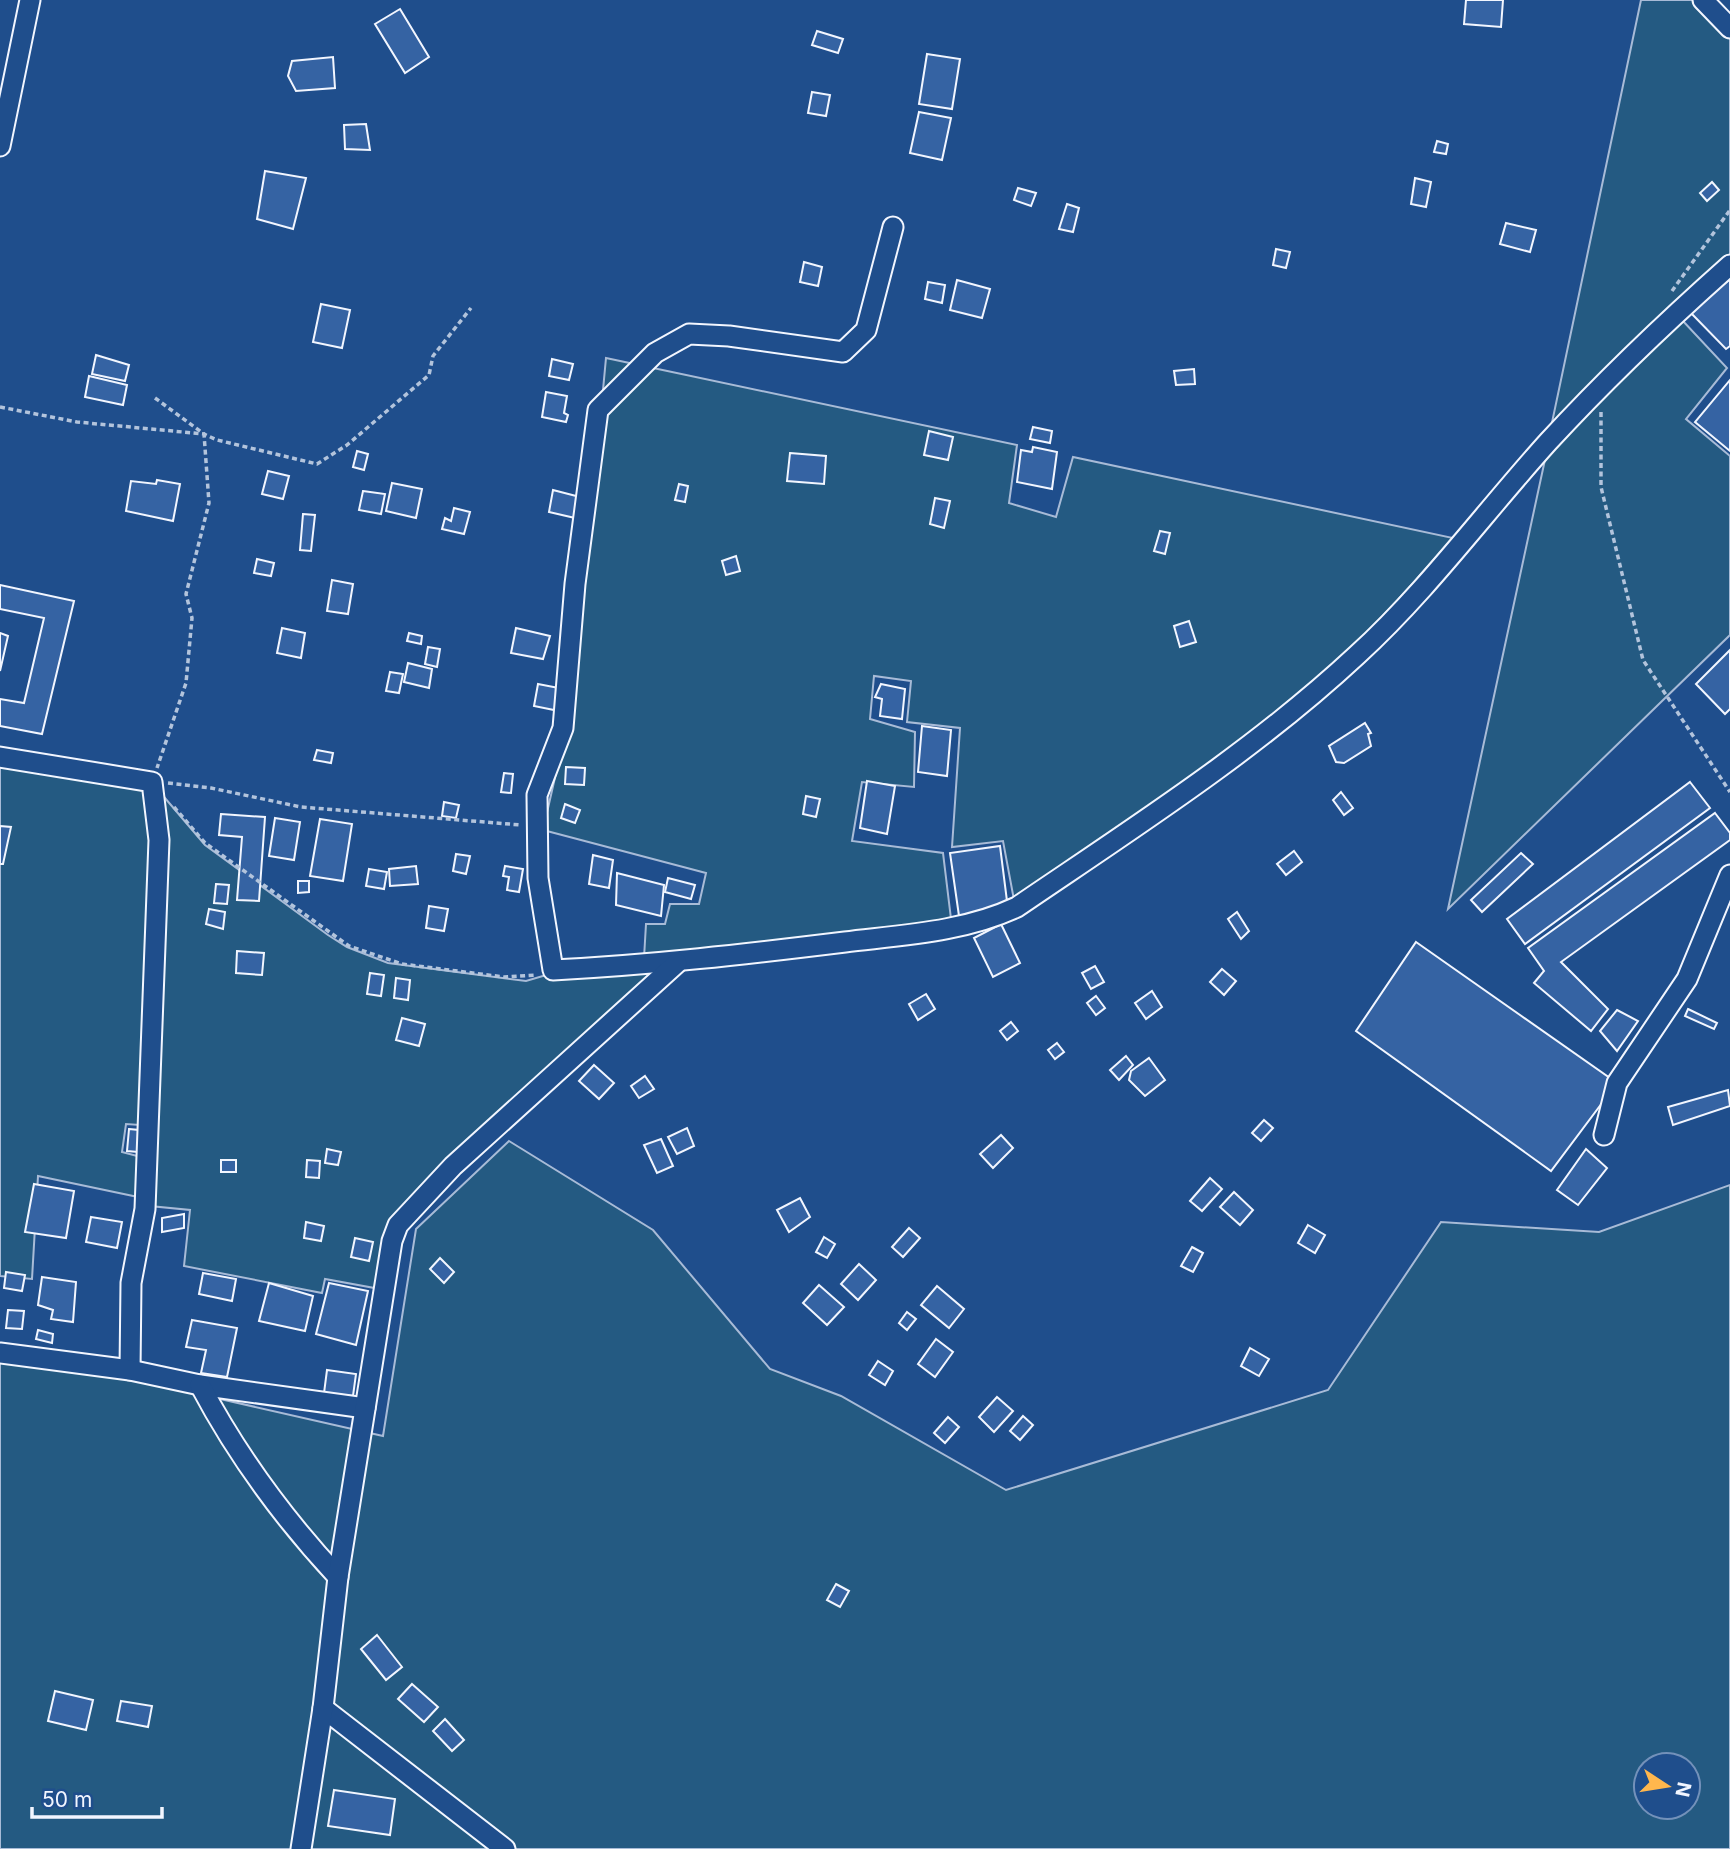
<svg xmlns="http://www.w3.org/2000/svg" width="1730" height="1849" font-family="Inter,sans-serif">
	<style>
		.green { fill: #245a82; stroke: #a8bbd7; stroke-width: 2; fill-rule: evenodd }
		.building { fill: #3563a3; stroke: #f2f6ff; stroke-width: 2 }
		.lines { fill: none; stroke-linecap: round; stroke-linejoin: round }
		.minor-casing { stroke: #f2f6ff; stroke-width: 23 }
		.path { stroke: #b3c4dc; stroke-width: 3.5; stroke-dasharray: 5 3.5; stroke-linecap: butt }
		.minor { stroke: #1f4e8c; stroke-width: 19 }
	</style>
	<rect width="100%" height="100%" fill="#1f4e8c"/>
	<g class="green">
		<polygon points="1641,0 1694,0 1730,38 1730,255 1655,323 1550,432"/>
		<polygon points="1682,320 1727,368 1686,419 1730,456 1730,635 1448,909 1546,455 1601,390"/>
		<path d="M 606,358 L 1017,445 L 1009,503 L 1056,517 L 1073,457 L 1453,538 C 1406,591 1359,645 1304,691 C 1212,766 1112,833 1014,900 L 1003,841 L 952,847 L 960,728 L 907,722 L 911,681 L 874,676 L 870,719 L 915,732 L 914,787 L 862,782 L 852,841 L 943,853 L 951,919 L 823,938 L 644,958 L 646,924 L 665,924 L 670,904 L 699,904 L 706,873 L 543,830 L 575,690 Z"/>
		<polygon points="0,762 149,786 151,841 140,1125 126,1124 122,1152 141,1157 138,1197 38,1176 32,1279 0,1276"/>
		<polygon points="153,784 205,845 328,935 347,947 388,963 526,981 553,973 675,964 393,1223 380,1289 325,1279 322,1293 184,1266 190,1210 150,1206"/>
		<path d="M 509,1141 L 653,1230 L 770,1369 L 841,1396 L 1006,1490 L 1328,1390 L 1441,1222 L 1599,1232 L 1730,1185 L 1730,1849 L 0,1849 L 0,1361 L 128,1378 L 383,1436 L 416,1229 ZM 1646,1765 L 1688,1765 L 1688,1807 L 1646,1807 Z"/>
	</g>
	<g class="building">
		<polygon points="1466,0 1503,0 1501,27 1464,24"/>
		<polygon points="400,9 429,57 405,73 375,24"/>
		<polygon points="817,31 843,39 838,53 812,45"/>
		<polygon points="927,54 960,59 952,109 919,104"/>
		<polygon points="333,57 335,88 296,91 288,76 292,61"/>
		<polygon points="812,92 830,95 826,116 808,113"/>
		<polygon points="919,112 951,118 942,160 910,153"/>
		<polygon points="366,124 370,150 345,149 344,125"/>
		<polygon points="1437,141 1448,144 1446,154 1434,152"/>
		<polygon points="265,171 306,178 293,229 257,219"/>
		<polygon points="1415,178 1431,182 1426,207 1411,204"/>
		<polygon points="1712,182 1719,190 1707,201 1700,193"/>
		<polygon points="1018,188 1036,193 1031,206 1014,200"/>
		<polygon points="1067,204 1079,208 1073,232 1059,229"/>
		<polygon points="1506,223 1536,230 1530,252 1500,244"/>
		<polygon points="1276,249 1290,252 1286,268 1273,265"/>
		<polygon points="804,262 822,267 818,286 800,282"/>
		<polygon points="1730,279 1730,346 1726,349 1690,312"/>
		<polygon points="957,280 990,289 982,318 950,310"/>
		<polygon points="928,282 945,285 942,303 925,299"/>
		<polygon points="321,304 350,310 342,348 313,342"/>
		<polygon points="96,355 129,365 125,381 92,374"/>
		<polygon points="552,359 573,364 569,380 549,376"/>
		<polygon points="1194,369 1195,384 1176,385 1174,371"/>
		<polygon points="89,376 127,385 123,405 85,397"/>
		<polygon points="1730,380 1730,451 1695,422"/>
		<polygon points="546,392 567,396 564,413 568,415 566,422 542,417"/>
		<polygon points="1033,427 1052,431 1050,443 1030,439"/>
		<polygon points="929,431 953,437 948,460 924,455"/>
		<polygon points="1033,447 1057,452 1052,489 1017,482 1021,450 1032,452"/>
		<polygon points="357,451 368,454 364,470 353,467"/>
		<polygon points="790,453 826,456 824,484 787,481"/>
		<polygon points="268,471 289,476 283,499 262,494"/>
		<polygon points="157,480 180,484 173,521 126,511 131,481 156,484"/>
		<polygon points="392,483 422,489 416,518 386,511"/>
		<polygon points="679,484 688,486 685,502 675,500"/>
		<polygon points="553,490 580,497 575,518 549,512"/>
		<polygon points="363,491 385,494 381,514 359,510"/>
		<polygon points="935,498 950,501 944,528 930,524"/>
		<polygon points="454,508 470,512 464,534 442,529 445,518 451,521"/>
		<polygon points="303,514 315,515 311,551 300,550"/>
		<polygon points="1160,531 1170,533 1165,554 1154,551"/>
		<polygon points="736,556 740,571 726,575 722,561"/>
		<polygon points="257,559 274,563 271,576 254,573"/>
		<polygon points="332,580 353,584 348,614 327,611"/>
		<polygon points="0,585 74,601 42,734 0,726 0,699 24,703 44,618 0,609"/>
		<polygon points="1189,621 1196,642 1180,647 1174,626"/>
		<polygon points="282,628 305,633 301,658 277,653"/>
		<polygon points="516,628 550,636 543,659 511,653"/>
		<polygon points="0,633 8,636 0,671"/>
		<polygon points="409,633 422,636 421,644 407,641"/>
		<polygon points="428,647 440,649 437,667 425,664"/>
		<polygon points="1730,650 1730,709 1725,714 1696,684"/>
		<polygon points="408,663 432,669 429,688 404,682"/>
		<polygon points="390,672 403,674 399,693 386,691"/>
		<polygon points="538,684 564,689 559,711 534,706"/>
		<polygon points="881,684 905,689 902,719 880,716 882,699 875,697"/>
		<polygon points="1365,723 1371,733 1368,734 1371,746 1344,763 1336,762 1329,746"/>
		<polygon points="922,726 951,730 947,776 918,772"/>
		<polygon points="317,750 333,753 331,763 314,760"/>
		<polygon points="566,767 585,768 584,785 565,784"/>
		<polygon points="504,773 513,774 511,793 501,792"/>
		<polygon points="867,781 895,786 887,834 860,828"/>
		<polygon points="1690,782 1710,808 1525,944 1507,919"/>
		<polygon points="1341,792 1353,808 1344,815 1333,800"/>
		<polygon points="806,796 820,799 816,817 803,814"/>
		<polygon points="444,802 459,805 456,818 442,816"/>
		<polygon points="565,804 580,810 575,823 561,818"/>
		<polygon points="1715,813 1730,833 1730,840 1561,962 1608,1009 1591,1031 1534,983 1544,971 1528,948"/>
		<polygon points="221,814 265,817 259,901 237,900 242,837 219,835"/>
		<polygon points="275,818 300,822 294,860 269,856"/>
		<polygon points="320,819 352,824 343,881 310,876"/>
		<polygon points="0,826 11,827 3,864 0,864"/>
		<polygon points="1000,846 1008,909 959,916 950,853"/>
		<polygon points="1294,851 1302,862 1286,875 1277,864"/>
		<polygon points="1521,853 1533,864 1482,912 1471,900"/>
		<polygon points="456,854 470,856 466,874 453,871"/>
		<polygon points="593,855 613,860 609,888 589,884"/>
		<polygon points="416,866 418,884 390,886 389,869"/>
		<polygon points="505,866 523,869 519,892 507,890 509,877 503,876"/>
		<polygon points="369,869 387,872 384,889 366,886"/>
		<polygon points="617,873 664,885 661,916 616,905"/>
		<polygon points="668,878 695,885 691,899 665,892"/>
		<polygon points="298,881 309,881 309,892 298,893"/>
		<polygon points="216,884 229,885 227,904 214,903"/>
		<polygon points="429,906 448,909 444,931 426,928"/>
		<polygon points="209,909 225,912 223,929 206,924"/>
		<polygon points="1237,912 1249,931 1241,939 1228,919"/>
		<polygon points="1001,924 1020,963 993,977 974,938"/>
		<polygon points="1416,942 1617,1083 1551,1171 1356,1031"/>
		<polygon points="237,951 264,953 262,975 236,973"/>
		<polygon points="1095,966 1104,982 1091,989 1082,973"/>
		<polygon points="1222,969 1236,981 1224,995 1210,982"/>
		<polygon points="370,973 384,975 381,996 367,994"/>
		<polygon points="396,978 410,980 408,1000 394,998"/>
		<polygon points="1152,991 1162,1007 1146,1019 1135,1003"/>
		<polygon points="926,994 935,1009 918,1020 909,1004"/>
		<polygon points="1096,996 1105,1008 1096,1015 1087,1003"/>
		<polygon points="1688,1009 1717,1023 1714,1029 1685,1016"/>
		<polygon points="1617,1010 1638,1021 1617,1051 1600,1031"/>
		<polygon points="402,1018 425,1024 419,1046 396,1040"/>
		<polygon points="1011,1022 1018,1031 1007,1040 1000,1031"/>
		<polygon points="1057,1043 1064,1052 1055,1059 1048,1050"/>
		<polygon points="1126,1056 1133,1065 1119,1080 1110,1070"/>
		<polygon points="1149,1058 1165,1080 1145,1096 1129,1080 1131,1071"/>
		<polygon points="594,1065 614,1083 599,1099 579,1081"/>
		<polygon points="645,1076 654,1089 639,1098 631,1086"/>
		<polygon points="1728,1090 1730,1106 1673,1125 1668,1107"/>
		<polygon points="1264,1120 1273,1128 1261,1141 1252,1133"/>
		<polygon points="687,1128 694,1146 677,1154 668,1137"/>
		<polygon points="129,1129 139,1130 138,1152 127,1151"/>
		<polygon points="1001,1135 1013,1148 993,1168 980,1154"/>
		<polygon points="661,1139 673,1166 657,1173 644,1145"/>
		<polygon points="327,1149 341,1152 338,1165 325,1163"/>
		<polygon points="1586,1149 1607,1168 1578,1205 1557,1190"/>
		<rect x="221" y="1160" width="15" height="12"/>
		<polygon points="307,1160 320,1161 319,1178 306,1177"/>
		<polygon points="1210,1178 1222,1189 1202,1211 1190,1201"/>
		<polygon points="34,1184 74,1191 66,1238 25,1232"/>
		<polygon points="1234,1192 1253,1210 1240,1225 1220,1207"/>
		<polygon points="800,1198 810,1217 789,1232 777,1210"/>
		<polygon points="184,1214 184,1228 162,1232 162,1218"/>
		<polygon points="91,1217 122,1222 117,1248 86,1242"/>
		<polygon points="306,1222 324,1226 321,1241 304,1238"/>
		<polygon points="1308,1225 1325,1235 1315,1253 1298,1243"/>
		<polygon points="909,1228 920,1238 903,1257 892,1247"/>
		<polygon points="824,1237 835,1244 827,1258 816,1252"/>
		<polygon points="355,1238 373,1242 369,1261 351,1257"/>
		<polygon points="1192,1247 1203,1253 1193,1272 1181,1266"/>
		<polygon points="440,1258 454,1272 444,1283 430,1269"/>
		<polygon points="859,1264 876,1280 858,1300 841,1284"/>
		<polygon points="6,1272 25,1275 22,1291 4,1288"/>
		<polygon points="203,1273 236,1279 232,1301 199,1294"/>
		<polygon points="42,1277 76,1282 73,1322 51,1319 53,1310 38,1305"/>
		<polygon points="269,1283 313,1296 305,1331 259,1321"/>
		<polygon points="329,1283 368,1291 356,1345 316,1334"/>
		<polygon points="819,1285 844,1307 827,1325 803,1303"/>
		<polygon points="937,1286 964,1309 949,1328 921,1305"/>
		<polygon points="8,1310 24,1311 22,1329 6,1328"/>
		<polygon points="907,1312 916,1319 907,1330 899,1323"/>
		<polygon points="192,1320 237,1328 227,1377 201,1373 206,1350 186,1347"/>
		<polygon points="38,1330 53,1334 52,1343 36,1339"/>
		<polygon points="936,1339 953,1352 935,1377 918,1364"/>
		<polygon points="1250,1348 1269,1359 1259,1376 1241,1366"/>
		<polygon points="878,1361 893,1371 885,1385 869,1375"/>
		<polygon points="327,1370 356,1374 353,1396 324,1393"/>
		<polygon points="997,1397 1013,1411 994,1432 979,1417"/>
		<polygon points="1023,1416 1033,1425 1020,1440 1010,1431"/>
		<polygon points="948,1417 959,1427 945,1443 934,1433"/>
		<polygon points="836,1584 849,1591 840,1607 827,1600"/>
		<polygon points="377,1635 402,1667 386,1680 361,1649"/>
		<polygon points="412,1684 438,1707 424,1722 398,1699"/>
		<polygon points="55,1691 93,1700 86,1730 48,1721"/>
		<polygon points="121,1701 152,1706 148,1727 117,1721"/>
		<polygon points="445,1719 464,1740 452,1751 433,1731"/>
		<polygon points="334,1790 395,1799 390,1835 328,1826"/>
	</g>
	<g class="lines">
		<g class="minor-casing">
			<g id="minor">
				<polyline points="1703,0 1730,28"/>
				<polyline points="0,146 30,0"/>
				<path d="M 893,227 L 866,330 L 843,352 L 729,336 L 689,334 L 655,353 L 598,410 L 575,584 L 563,728 L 537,795 L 538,878 L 553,970 C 651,965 747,954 845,942 C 902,935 964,932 1017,907 C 1133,828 1254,751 1357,655 C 1427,591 1484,513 1548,442 C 1605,380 1667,321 1730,265"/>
				<polyline points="0,757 152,782 159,840 145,1209 131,1283 130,1370"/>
				<polyline points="1604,1135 1617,1083 1687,979 1730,875"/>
				<polyline points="0,1353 130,1370 200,1385 365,1408"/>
				<path d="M 200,1385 C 237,1455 284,1519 338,1577"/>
				<polyline points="323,1708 505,1849"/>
				<polyline points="301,1849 323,1708 338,1577 392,1241 398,1225 453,1166 677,963"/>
			</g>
		</g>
		<g class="path">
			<polyline points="1672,291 1730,210"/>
			<polyline points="155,398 204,434 209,503 186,594 192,618 186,683 157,768"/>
			<polyline points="0,407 77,422 204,434 217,440 317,464 347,445 429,375 433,356 471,308"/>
			<polyline points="1601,412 1601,487 1643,660 1730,792"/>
			<polyline points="168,783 211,788 301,807 521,825"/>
			<polyline points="174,807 205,843 349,946 402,964 504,977 536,975"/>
		</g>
		<use href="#minor" class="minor"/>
	</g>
	<g transform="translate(1667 1786) rotate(102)"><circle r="33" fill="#1f4e8c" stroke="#7391ba" stroke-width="2"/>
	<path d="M0-5L12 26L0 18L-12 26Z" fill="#ffb74d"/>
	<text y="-10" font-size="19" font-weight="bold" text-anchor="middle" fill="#f2f6ff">N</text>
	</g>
	<path d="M32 1807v10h130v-10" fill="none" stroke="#f2f6ff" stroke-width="3.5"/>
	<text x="42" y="1807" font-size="21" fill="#f2f6ff" stroke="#1f4e8c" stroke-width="5" paint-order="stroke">50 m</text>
</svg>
